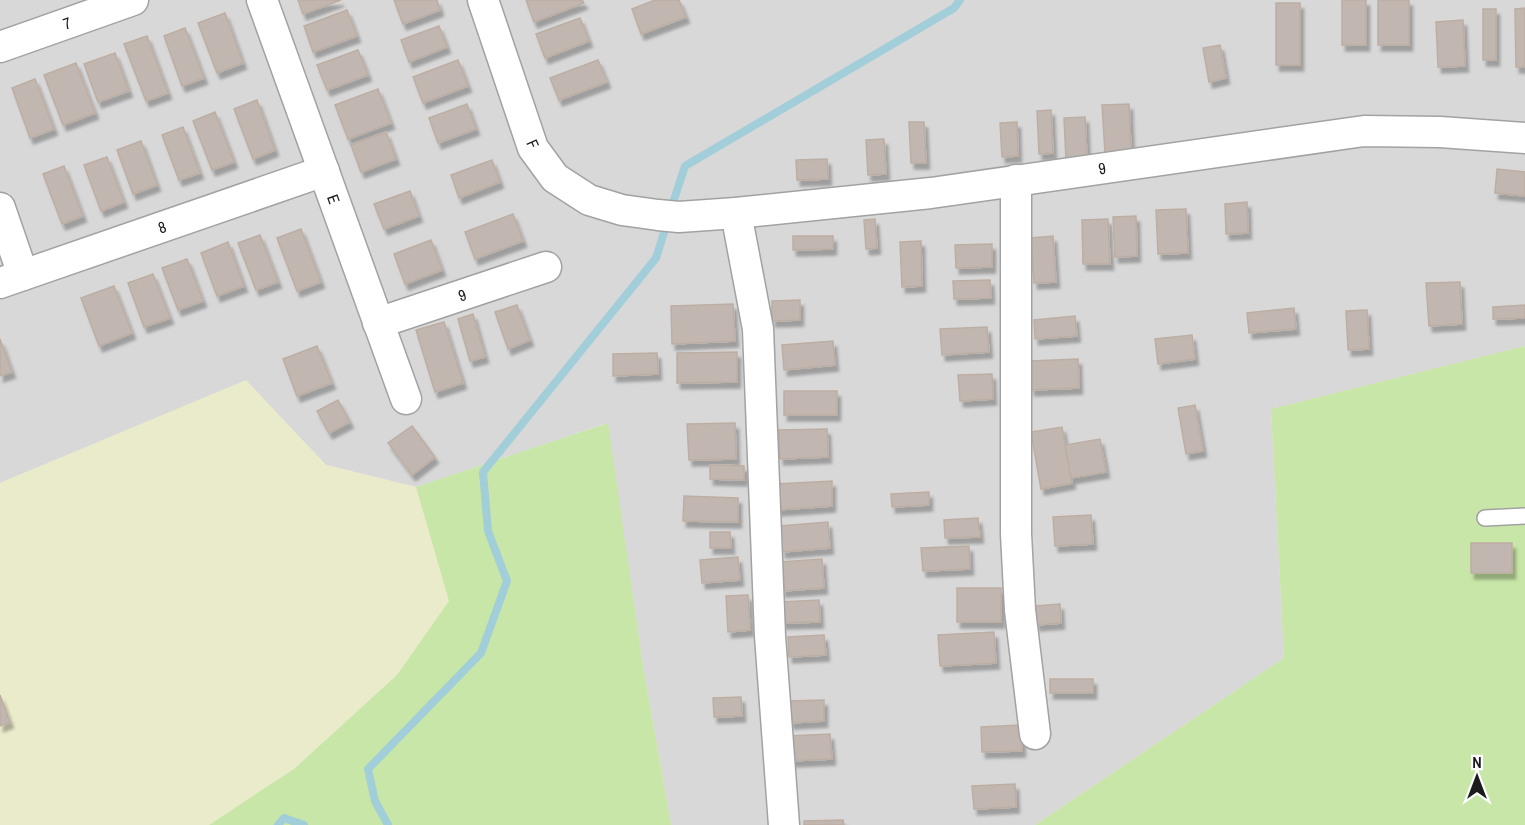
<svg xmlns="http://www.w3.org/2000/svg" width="1525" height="825" font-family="'Archivo Narrow',sans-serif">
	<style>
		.residential { fill: #d9d8d8 }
		.farmland { fill: #eaebcb }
		.grass { fill: #c7e6a7 }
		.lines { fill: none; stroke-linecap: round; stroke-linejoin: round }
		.stream { stroke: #a1ced9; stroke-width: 8 }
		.building { fill: #c1b7b0; stroke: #bdaea3; stroke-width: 1.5; filter: url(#shadow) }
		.lane-casing { stroke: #a2a2a2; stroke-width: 18 }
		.street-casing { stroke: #a2a2a2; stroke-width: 33 }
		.lane { stroke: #fff; stroke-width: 15 }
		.street { stroke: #fff; stroke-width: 30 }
		.labels { text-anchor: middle; stroke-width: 4.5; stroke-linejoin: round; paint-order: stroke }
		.street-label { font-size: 16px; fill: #1b1b1b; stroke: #fff }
	</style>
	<defs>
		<filter id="shadow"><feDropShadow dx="3.5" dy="6" stdDeviation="1.5" flood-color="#0004"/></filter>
	</defs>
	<rect width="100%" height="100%" fill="#ece8e0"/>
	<polygon class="residential" points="0,0 1525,0 1525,346 1271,409 1284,658 1035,825 671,825 643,666 607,423 416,487 326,465 246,381 0,483"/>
	<polygon class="farmland" points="246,380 326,465 416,487 450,600 397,675 294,769 209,825 0,825 0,483"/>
	<g class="grass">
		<polygon points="1525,346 1525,825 1035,825 1284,658 1271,409"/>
		<polygon points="608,423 643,666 671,825 209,825 294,769 397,675 449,601 416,487"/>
	</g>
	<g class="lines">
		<g class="stream">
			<polyline points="671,209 685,166 954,8 960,0"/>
			<polyline points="278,825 284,818 304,825"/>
			<polyline points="388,825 375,801 368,769 481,653 507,581 488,531 483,472 656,258 667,223"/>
		</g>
	</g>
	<g class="building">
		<polygon points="298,0 341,0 303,14"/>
		<polygon points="394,0 437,0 440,10 403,24"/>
		<polygon points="526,0 582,0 584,3 534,22"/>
		<polygon points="655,0 679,0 686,17 641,34 632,9"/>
		<rect x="1342" y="0" width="24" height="45"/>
		<rect x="1378" y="0" width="31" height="45"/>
		<rect x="1276" y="3" width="24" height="62"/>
		<polygon points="1525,8 1525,67 1516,67 1515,9"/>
		<rect x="1483" y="9" width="13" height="51"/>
		<polygon points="347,10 357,36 313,52 304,26"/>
		<polygon points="225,13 243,63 217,73 198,23"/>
		<polygon points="580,18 589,41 545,58 536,34"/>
		<polygon points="1463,20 1465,66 1438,67 1436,22"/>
		<polygon points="439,26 447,47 409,62 401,40"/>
		<polygon points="185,28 204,78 182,86 164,36"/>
		<polygon points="147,36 168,93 146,101 124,44"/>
		<polygon points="1220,45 1226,78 1209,82 1203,48"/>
		<polygon points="358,50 368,75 327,90 317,65"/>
		<polygon points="115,53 129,91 98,102 84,64"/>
		<polygon points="458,60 468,86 423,103 413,77"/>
		<polygon points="598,60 607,82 559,100 550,78"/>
		<polygon points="76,63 95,113 63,125 44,75"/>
		<polygon points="35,79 54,129 30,138 12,88"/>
		<polygon points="378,89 391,123 348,139 335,105"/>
		<polygon points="257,100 275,150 253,159 234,109"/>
		<polygon points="467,104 476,129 438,143 429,118"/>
		<polygon points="1129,104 1131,151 1105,153 1102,105"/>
		<polygon points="1051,110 1053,153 1039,154 1037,111"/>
		<polygon points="215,112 234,162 212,170 193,121"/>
		<polygon points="1085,117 1087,158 1066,160 1064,118"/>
		<polygon points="909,122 924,122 926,163 911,163"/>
		<polygon points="1017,122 1018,156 1002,157 1000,123"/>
		<polygon points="183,127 200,173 179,180 162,135"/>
		<polygon points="386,132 396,159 361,172 351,145"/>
		<polygon points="884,139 886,174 868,175 866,140"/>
		<polygon points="141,141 157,185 133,194 117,150"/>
		<polygon points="107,157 124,202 101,211 84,165"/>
		<polygon points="827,159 828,179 797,180 796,160"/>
		<polygon points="492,160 500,182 459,198 451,175"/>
		<polygon points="64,166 83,216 62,224 43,174"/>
		<polygon points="1497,169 1525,172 1525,196 1495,193"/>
		<polygon points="410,191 419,216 384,229 374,204"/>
		<polygon points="1247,202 1248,233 1226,234 1225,204"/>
		<polygon points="1186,209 1188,253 1158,254 1156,210"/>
		<polygon points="513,214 523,241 475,259 465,232"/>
		<polygon points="1136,216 1137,256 1115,257 1113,217"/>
		<polygon points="875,219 877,248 866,249 864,220"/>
		<polygon points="1108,219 1110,264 1083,264 1082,220"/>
		<polygon points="301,229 321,282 297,291 277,238"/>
		<polygon points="260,235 278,282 256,290 238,243"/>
		<polygon points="793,236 833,236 833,249 793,250"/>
		<polygon points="1053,236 1056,282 1034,283 1031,238"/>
		<polygon points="431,240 442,270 405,284 394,254"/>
		<polygon points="921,241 922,286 902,287 900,242"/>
		<polygon points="228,242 244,286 217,296 201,253"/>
		<polygon points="992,244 992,267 956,268 955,245"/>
		<polygon points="187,259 203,301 178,310 162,268"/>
		<polygon points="153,274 170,318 144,327 128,283"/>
		<polygon points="990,280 991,298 954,299 953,281"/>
		<polygon points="1460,282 1462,324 1429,326 1426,283"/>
		<polygon points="114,286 132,333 99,346 81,298"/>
		<polygon points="800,300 800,320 772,321 772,301"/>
		<polygon points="733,304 735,341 672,344 671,306"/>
		<polygon points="517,305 530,340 508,349 495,312"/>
		<polygon points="1525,305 1525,318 1493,319 1493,307"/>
		<polygon points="1294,308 1296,329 1249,333 1247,313"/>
		<polygon points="1367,310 1369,349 1348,350 1346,311"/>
		<polygon points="473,314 485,357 470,361 458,319"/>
		<polygon points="1075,316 1077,336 1035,339 1034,320"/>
		<polygon points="444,322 463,383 435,392 416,330"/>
		<polygon points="987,327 989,352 942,355 940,329"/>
		<polygon points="1192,335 1195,359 1158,364 1155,339"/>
		<polygon points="0,339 12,372 0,376"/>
		<polygon points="833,341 835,365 784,370 782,345"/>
		<polygon points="317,346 332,383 297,396 283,359"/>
		<polygon points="737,352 737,382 677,383 677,353"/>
		<polygon points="657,353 658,374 613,376 613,354"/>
		<polygon points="1078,359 1079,388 1031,390 1030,361"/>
		<polygon points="992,374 993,399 960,401 958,375"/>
		<rect x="784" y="391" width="53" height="24"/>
		<polygon points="338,400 350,422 329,433 317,411"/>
		<polygon points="1195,405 1203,451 1186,454 1178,408"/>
		<polygon points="735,423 736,459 689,460 687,424"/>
		<polygon points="412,426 435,457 412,475 388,443"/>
		<polygon points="1062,427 1072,483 1041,489 1031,432"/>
		<polygon points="827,429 828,457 780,459 779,430"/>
		<polygon points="1100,439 1106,472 1071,478 1065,445"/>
		<polygon points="710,465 744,466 744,480 710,479"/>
		<polygon points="832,481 832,506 776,510 776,484"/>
		<polygon points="929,492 929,505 892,507 891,494"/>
		<polygon points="684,496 738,498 738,522 683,521"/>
		<polygon points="1091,515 1093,544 1055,546 1053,517"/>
		<polygon points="978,518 980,537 945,538 944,520"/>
		<polygon points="828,522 830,548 782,552 780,526"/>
		<polygon points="710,532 730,532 731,548 710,548"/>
		<rect x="1471" y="543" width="41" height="30"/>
		<polygon points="969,546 970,569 923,571 921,548"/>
		<polygon points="738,557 740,580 702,583 700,560"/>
		<polygon points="822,559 824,588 782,591 780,562"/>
		<rect x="957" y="588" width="44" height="34"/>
		<polygon points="748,595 750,630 728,632 726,596"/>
		<polygon points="819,600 820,622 782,623 781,602"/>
		<polygon points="1060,604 1061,623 1036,625 1035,606"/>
		<polygon points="994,632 996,663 940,666 938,635"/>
		<polygon points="824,635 826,655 789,657 788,637"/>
		<rect x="1050" y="679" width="43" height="14"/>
		<polygon points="0,695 10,722 0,726"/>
		<polygon points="741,697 742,716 714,717 713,698"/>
		<polygon points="824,700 824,721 790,723 789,701"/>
		<polygon points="1021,725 1022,751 982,752 981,727"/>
		<polygon points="830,734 832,759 789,761 788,736"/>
		<polygon points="1015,784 1016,807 974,809 972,786"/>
		<polygon points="843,820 844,825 804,825 804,821"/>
	</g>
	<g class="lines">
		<g class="lane-casing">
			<polyline id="lane" points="1485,518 1525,516"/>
		</g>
		<g class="street-casing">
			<g id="street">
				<polyline points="262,0 406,399"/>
				<polyline points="483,0 533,148 555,178 589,200 622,210 658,215 679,217 736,213 931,193 1364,131 1440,132 1525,138"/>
				<polyline points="0,47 133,0"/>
				<polyline points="1016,180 1016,534 1020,610 1035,734"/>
				<polyline points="0,208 23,275"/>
				<polyline points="736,213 758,329 770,636 784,825"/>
				<polyline points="0,283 324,171"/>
				<polyline points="378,323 546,267"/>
			</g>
		</g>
		<use href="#lane" class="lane"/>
		<use href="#street" class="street"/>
	</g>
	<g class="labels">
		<g class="street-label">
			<text transform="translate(67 23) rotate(-19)" y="6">7</text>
			<text transform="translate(533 144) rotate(66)" y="6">F</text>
			<text transform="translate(1102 168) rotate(-8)" y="6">9</text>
			<text transform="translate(334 199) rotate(70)" y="6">E</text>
			<text transform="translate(162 227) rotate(-19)" y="6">8</text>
			<text transform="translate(462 295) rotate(-18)" y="6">9</text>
		</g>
	</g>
	<g transform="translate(1477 777)" stroke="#ffffff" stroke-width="4.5" paint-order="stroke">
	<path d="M0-4.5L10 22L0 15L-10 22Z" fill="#1b1b1b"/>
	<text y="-9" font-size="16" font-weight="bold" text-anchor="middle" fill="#1b1b1b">N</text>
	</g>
</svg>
